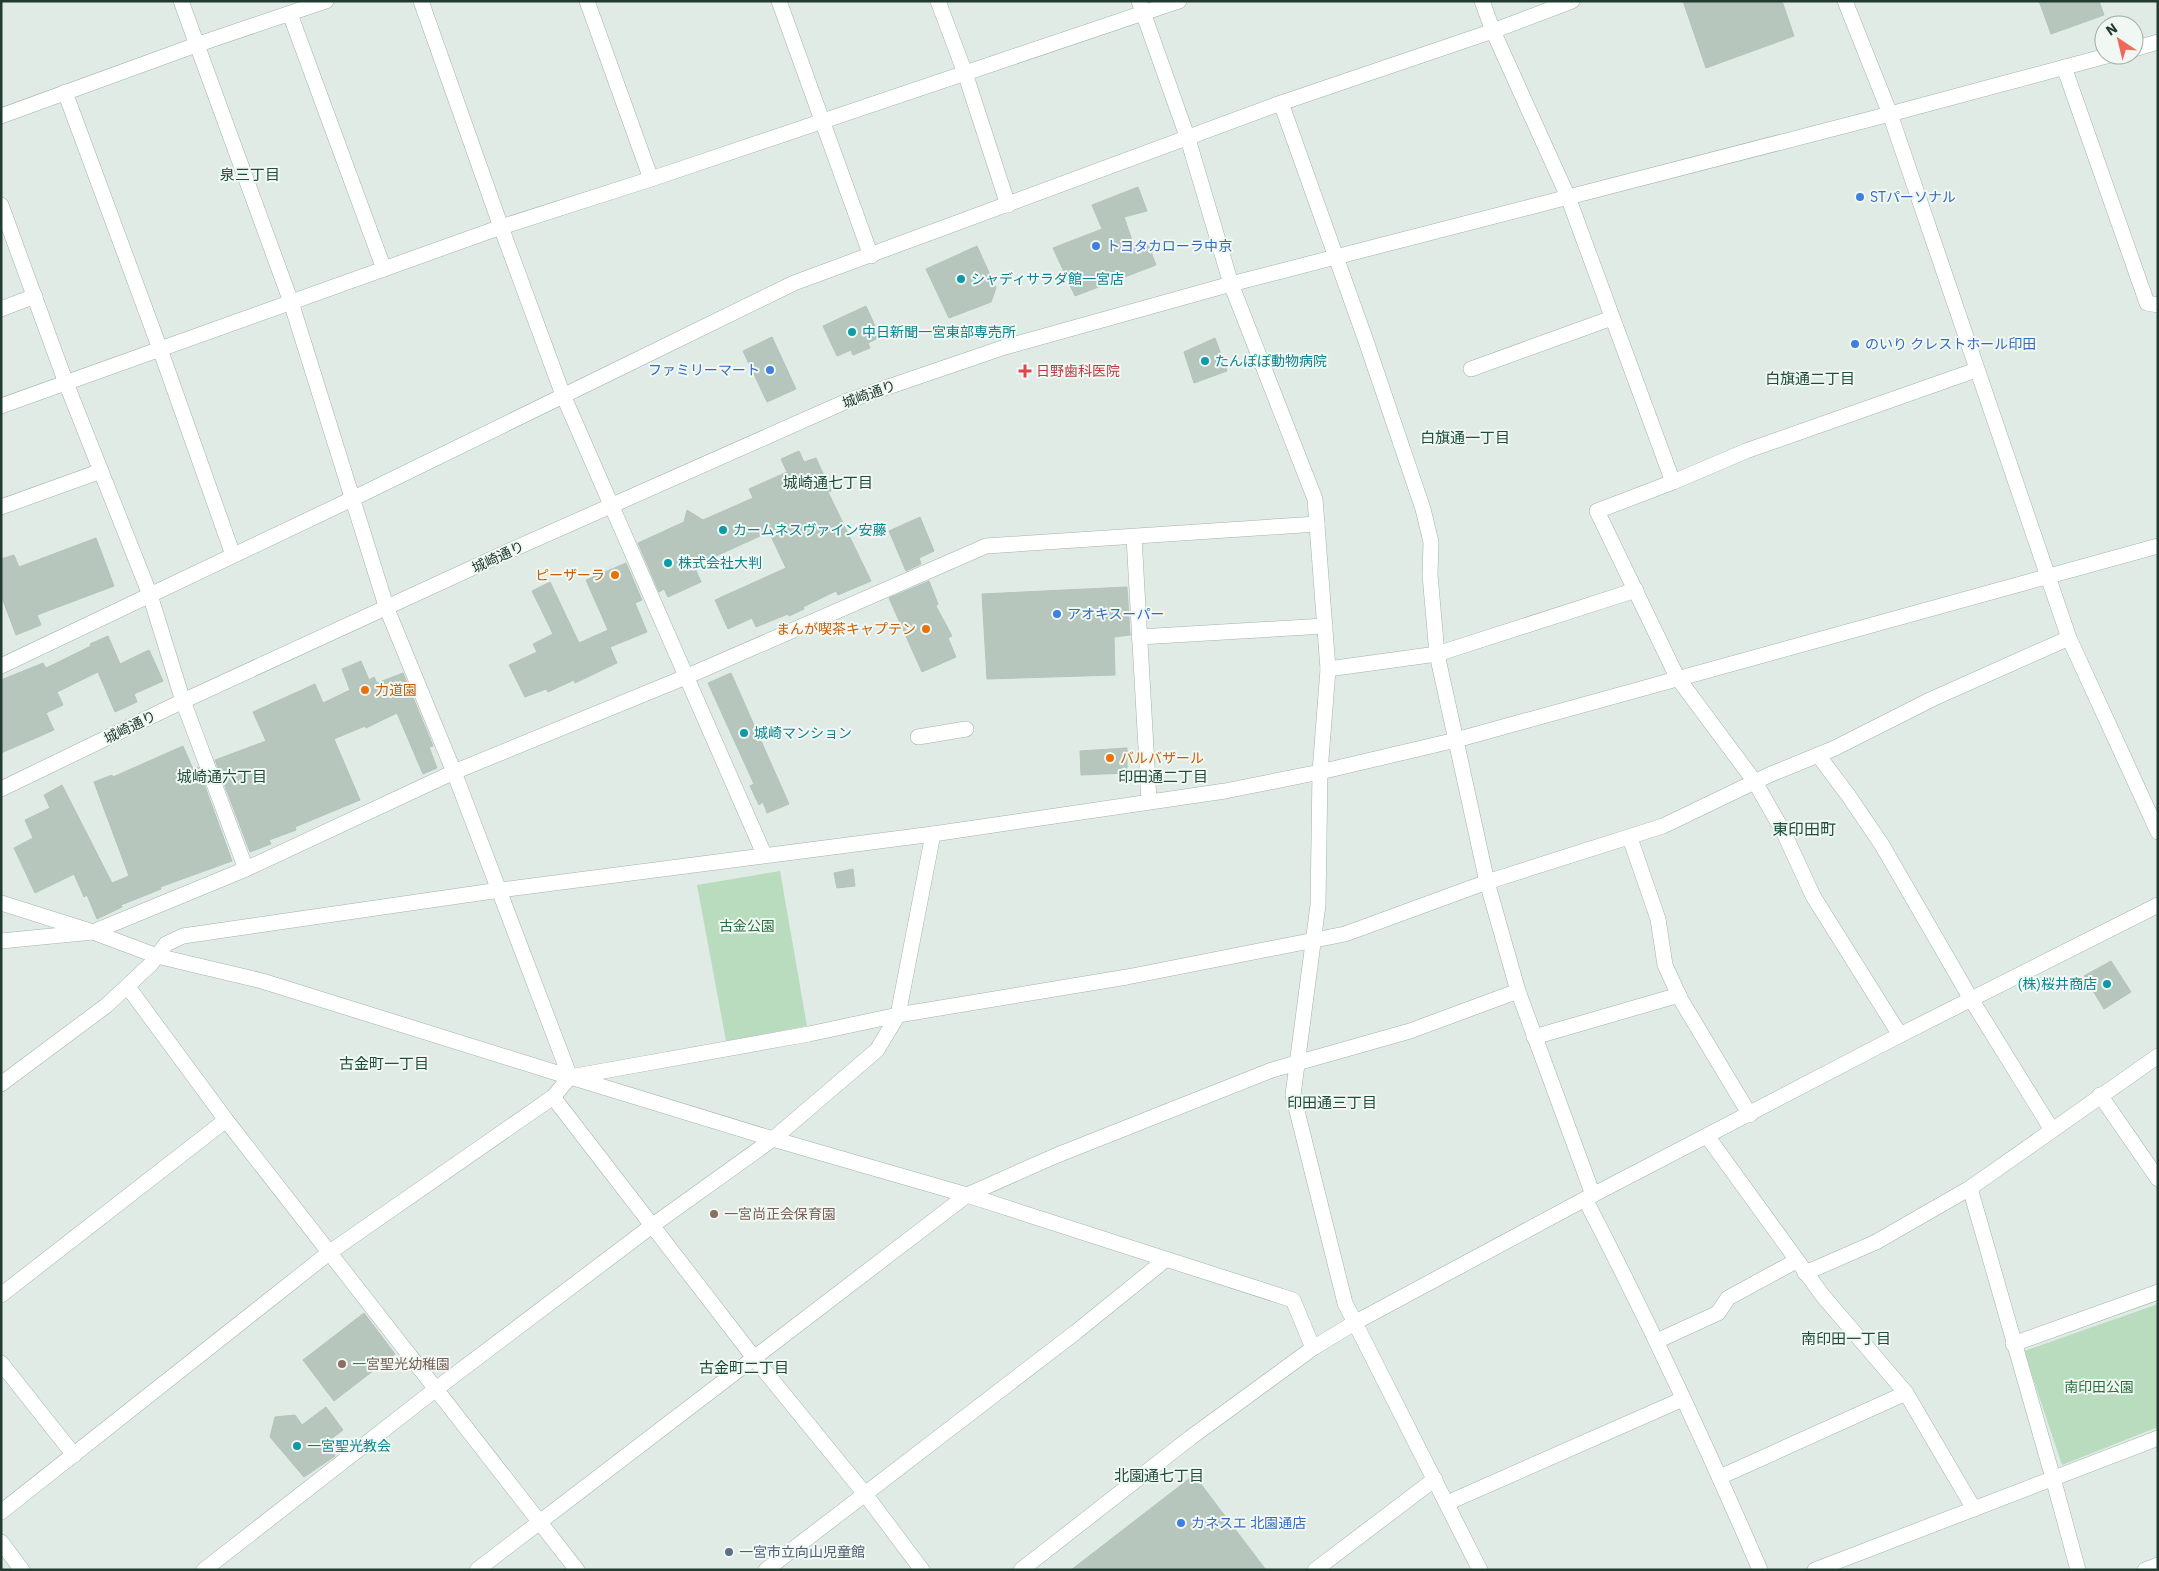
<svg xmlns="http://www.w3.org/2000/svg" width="2159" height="1571" font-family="'IBM Plex Sans','Noto Sans JP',sans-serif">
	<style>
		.green { fill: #b9dcbe }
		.building { fill: #b6c6bd; stroke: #b3c4bb }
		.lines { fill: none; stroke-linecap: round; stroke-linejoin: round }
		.minor-casing { stroke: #a3b3ab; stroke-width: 16 }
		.minor { stroke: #fff; stroke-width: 15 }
		.shop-dot { fill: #3f7fe0; stroke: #f1f8f3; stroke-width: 2 }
		.culture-dot { fill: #0f9aa8; stroke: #f1f8f3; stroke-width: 2 }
		.health-dot { fill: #e0444e; stroke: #f1f8f3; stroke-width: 2 }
		.food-dot { fill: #e8710a; stroke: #f1f8f3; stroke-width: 2 }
		.education-dot { fill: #8d6e63; stroke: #f1f8f3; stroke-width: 2 }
		.service-dot { fill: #5c6f8a; stroke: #f1f8f3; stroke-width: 2 }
		.labels { text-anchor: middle; stroke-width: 4; stroke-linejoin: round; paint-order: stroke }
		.shop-label { font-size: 14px; fill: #366cbe; stroke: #f1f8f3; text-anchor: start }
		.culture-label { font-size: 14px; fill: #0d838f; stroke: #f1f8f3; text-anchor: start }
		.health-label { font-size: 14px; fill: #be3a42; stroke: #f1f8f3; text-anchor: start }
		.street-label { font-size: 14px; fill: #213b30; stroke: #f1f8f3 }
		.food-label { font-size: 14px; fill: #c56008; stroke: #f1f8f3; text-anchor: end }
		.park-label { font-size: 14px; fill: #2c713d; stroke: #f1f8f3 }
		.education-label { font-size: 14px; fill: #785e54; stroke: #f1f8f3; text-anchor: start }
		.service-label { font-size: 14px; fill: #4e5e75; stroke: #f1f8f3; text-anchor: start }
		.neighbourhood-label { font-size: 15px; fill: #1e4d3a; stroke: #f1f8f3 }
		.quarter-label { font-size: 16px; fill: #1e4d3a; stroke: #f1f8f3 }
	</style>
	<rect width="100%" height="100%" fill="#e0ebe5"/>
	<g class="green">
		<polygon points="780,871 807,1026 726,1041 697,885"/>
		<polygon points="2158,1304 2158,1427 2062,1465 2024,1351"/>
	</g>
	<g class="building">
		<polygon points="1683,1 1782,1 1794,36 1706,68"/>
		<polygon points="2039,1 2099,1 2104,15 2051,34"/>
		<polygon points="1138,187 1147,211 1124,217 1135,249 1148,244 1156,265 1075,296 1053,248 1102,229 1092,205"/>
		<polygon points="977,246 996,288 991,302 949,318 926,269"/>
		<polygon points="866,306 880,337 868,343 870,348 853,355 851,350 837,356 823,326"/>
		<polygon points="772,337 796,389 767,402 743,351"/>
		<polygon points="1215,338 1227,371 1194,383 1184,352"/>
		<polygon points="799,451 804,462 816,458 831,491 828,492 871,581 838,595 836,591 803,607 804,609 789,616 788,614 756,627 752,618 728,629 715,600 786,568 769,532 694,566 701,582 668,597 664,589 659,592 638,543 684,522 687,510 703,520 753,498 749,489 787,472 781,459"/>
		<polygon points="920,517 934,551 919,558 921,564 906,571 889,531"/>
		<polygon points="96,538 114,586 37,615 41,625 16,635 1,595 1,559 14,555 19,567"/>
		<polygon points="626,563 642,600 635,603 647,632 610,647 617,663 575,683 574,680 548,692 546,689 525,697 509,665 537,652 533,644 553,634 532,591 550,582 579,643 608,630 586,580"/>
		<polygon points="929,581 938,604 936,606 952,636 948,638 956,657 922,672 889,598"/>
		<polygon points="1127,587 1130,635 1114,637 1115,675 987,679 982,594"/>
		<polygon points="108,636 120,664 149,650 163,681 134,694 137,702 115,712 98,672 57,692 63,705 46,713 54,730 1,753 1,680 43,663 46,668 91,646 90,644"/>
		<polygon points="361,661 369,680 374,677 377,683 403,673 433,746 429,747 437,768 423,774 397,713 366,728 365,726 334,739 360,800 295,827 296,830 269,840 271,844 250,852 215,760 266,741 253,712 315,684 323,703 350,690 342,669"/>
		<polygon points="731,673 789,804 767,813 763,802 759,805 750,786 754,784 708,683"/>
		<polygon points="183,746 193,769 198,767 232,861 160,887 161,889 121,905 122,907 97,919 87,895 84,897 74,874 35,893 14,848 33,838 25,820 50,808 44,795 62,785 112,883 129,876 94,782 112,775 113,777"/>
		<polygon points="1127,748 1127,773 1081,775 1080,751"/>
		<polygon points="853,869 855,886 837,888 834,873"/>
		<polygon points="2111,961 2131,992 2104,1009 2084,976"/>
		<polygon points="364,1313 395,1354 334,1401 303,1360"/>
		<polygon points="326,1407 343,1430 326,1443 335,1456 304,1477 270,1437 275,1417 295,1415 302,1425"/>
		<polygon points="1194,1475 1266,1570 1071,1570"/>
	</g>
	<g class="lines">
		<g class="minor-casing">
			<g id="minor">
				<polyline points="421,1 501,227 563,395 764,854"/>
				<polyline points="587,1 651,179"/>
				<polyline points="779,1 871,256"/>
				<polyline points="938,1 965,73 1008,205"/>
				<polyline points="1139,1 1188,139 1231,284 1315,499 1328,669 1320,772 1318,905 1293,1095 1345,1303 1480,1570"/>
				<polyline points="1482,1 1493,31 1568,197 1673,482"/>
				<polyline points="1845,1 1890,114 2069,638 2158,832"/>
				<polyline points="290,14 384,269"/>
				<polyline points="2134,49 2158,42"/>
				<polyline points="2064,67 2147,303 2158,305"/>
				<polyline points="65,92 160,349 233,555"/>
				<polyline points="1281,103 1366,341 1423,509 1431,542 1430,575 1437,654 1487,882 1518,991 1593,1195"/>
				<polyline points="1,116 196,45 326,1"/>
				<polyline points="1,205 66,383 150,595 183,701 246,869"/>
				<polyline points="1,309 35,296"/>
				<polyline points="1471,369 1612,318"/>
				<polyline points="1,406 501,227 651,179 1179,1"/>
				<polyline points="1,507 101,471"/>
				<polyline points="1134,537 1149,801"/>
				<polyline points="1139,637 1325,626"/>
				<polyline points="1,666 352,499 794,283 1281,103 1493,31 1572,1"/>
				<polyline points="1328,669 1437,654 1636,590"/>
				<polyline points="918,737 966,729"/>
				<polyline points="1818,755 1848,795 1882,845 1971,999 2052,1130"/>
				<polyline points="1,789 183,701 509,551 847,401 1005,347 1231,284 1890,114 2110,55"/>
				<polyline points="1630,838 1658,919 1665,965 1681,1000 1750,1115"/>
				<polyline points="1,903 93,932 157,956 262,981 570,1077 454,772 387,609 291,302 181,1"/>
				<polyline points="1,941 93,932 246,869 454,772 688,676 986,546 1317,524"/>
				<polyline points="128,987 226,1120 577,1570"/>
				<polyline points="1900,1035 1813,896 1784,833 1755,782 1677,677 1597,511 1673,482 1746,451 1976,370"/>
				<polyline points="1534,1037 1679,995"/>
				<polyline points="574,1078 773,1139 967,1195 1293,1300 1313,1348"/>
				<polyline points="1,1084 107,1005 151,964 166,944 183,936 500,890 933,834 1225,791 1320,772 1456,740 2158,546"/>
				<polyline points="2100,1095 2158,1179"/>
				<polyline points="553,1097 755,1359 865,1494 922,1570"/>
				<polyline points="1707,1136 1823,1296 1906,1393 1974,1509"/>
				<polyline points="1970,1188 2053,1478 2078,1570"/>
				<path d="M 1585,1199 C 1648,1320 1706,1444 1760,1570"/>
				<polyline points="1805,1273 1876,1242 1970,1188 2158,1056"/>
				<polyline points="1,1295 226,1120"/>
				<polyline points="1657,1341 1718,1313 1728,1298 1796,1261"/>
				<polyline points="2013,1344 2158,1292"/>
				<polyline points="1,1363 74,1455"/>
				<polyline points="1720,1477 1906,1393"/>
				<polyline points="1447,1503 1683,1399"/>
				<polyline points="1,1512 330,1252 553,1097 570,1077 809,1034 898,1015 1127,977 1345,934 1487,882 1663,826 1769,775 1835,748 1932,699 2069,638"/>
				<polyline points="1,1542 22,1570"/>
				<polyline points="204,1570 436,1389 653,1225 773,1139 877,1050 898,1015 933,834"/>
				<polyline points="477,1570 967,1195 1055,1156 1272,1070 1410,1031 1518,991"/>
				<polyline points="766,1570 1076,1332 1165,1260"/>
				<polyline points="1021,1570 1190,1438 1313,1348 1356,1322 1585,1199 1900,1035 2158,905"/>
				<polyline points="1315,1570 1435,1479"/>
				<polyline points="1815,1570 2158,1438"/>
				<polyline points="2145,1570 2158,1565"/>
			</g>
		</g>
		<use href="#minor" class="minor"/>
	</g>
	<g class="shop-dot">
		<circle cx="1860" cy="197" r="5"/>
		<circle cx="1096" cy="246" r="5"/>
		<circle cx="1855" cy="344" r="5"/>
		<circle cx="770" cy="370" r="5"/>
		<circle cx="1057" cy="614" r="5"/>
		<circle cx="1181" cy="1523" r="5"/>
	</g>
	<g class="culture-dot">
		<circle cx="961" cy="279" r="5"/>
		<circle cx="852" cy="332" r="5"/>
		<circle cx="1205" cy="361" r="5"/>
		<circle cx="723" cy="530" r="5"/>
		<circle cx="668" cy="563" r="5"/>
		<circle cx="744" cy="733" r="5"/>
		<circle cx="2107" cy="984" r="5"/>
		<circle cx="297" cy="1446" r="5"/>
	</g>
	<path class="health-dot" d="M1022.5 363.5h5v5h5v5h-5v5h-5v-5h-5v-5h5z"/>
	<g class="food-dot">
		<circle cx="615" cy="575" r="5"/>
		<circle cx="926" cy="629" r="5"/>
		<circle cx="365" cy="690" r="5"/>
		<circle cx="1110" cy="758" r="5"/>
	</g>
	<g class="education-dot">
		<circle cx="714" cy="1214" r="5"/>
		<circle cx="342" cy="1364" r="5"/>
	</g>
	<circle class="service-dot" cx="729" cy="1552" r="5"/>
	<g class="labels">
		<g class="shop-label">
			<text x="1870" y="202">STパーソナル</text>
			<text x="1106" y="251">トヨタカローラ中京</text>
			<text x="1865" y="349">のいり クレストホール印田</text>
			<text x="760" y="375" text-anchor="end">ファミリーマート</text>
			<text x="1067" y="619">アオキスーパー</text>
			<text x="1191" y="1528">カネスエ 北園通店</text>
		</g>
		<g class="culture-label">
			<text x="971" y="284">シャディサラダ館一宮店</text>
			<text x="862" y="337">中日新聞一宮東部専売所</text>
			<text x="1215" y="366">たんぽぽ動物病院</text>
			<text x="733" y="535">カームネスヴァイン安藤</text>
			<text x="678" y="568">株式会社大判</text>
			<text x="754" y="738">城崎マンション</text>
			<text x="2097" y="989" text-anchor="end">(株)桜井商店</text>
			<text x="307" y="1451">一宮聖光教会</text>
		</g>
		<g class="health-label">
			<text x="1036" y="376">日野歯科医院</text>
		</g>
		<g class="street-label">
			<text transform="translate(869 394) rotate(-20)" y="5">城崎通り</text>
			<text transform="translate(498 557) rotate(-25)" y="5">城崎通り</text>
			<text transform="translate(130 727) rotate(-26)" y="5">城崎通り</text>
		</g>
		<g class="food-label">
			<text x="605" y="580">ピーザーラ</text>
			<text x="916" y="634">まんが喫茶キャプテン</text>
			<text x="375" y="695" text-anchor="start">力道園</text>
			<text x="1120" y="763" text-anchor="start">バルバザール</text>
		</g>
		<g class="park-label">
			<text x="747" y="931">古金公園</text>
			<text x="2099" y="1392">南印田公園</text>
		</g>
		<g class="education-label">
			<text x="724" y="1219">一宮尚正会保育園</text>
			<text x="352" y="1369">一宮聖光幼稚園</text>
		</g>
		<g class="service-label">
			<text x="739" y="1557">一宮市立向山児童館</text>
		</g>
		<g class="neighbourhood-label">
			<text x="250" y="180">泉三丁目</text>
			<text x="1810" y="384">白旗通二丁目</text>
			<text x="1465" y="443">白旗通一丁目</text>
			<text x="828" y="488">城崎通七丁目</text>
			<text x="222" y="782">城崎通六丁目</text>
			<text x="1163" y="782">印田通二丁目</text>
			<text x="384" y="1069">古金町一丁目</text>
			<text x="1332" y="1108">印田通三丁目</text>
			<text x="1846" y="1344">南印田一丁目</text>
			<text x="744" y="1373">古金町二丁目</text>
			<text x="1159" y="1481">北園通七丁目</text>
		</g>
		<g class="quarter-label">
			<text x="1804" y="835">東印田町</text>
		</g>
	</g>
	<rect width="2159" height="1571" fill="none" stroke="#213b30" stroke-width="5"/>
	<g transform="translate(2119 40) rotate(325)"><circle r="24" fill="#f1f8f3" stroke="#9eaca5"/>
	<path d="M0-4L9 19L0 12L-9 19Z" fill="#f06959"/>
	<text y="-8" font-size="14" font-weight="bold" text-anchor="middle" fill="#213b30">N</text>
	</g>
</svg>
